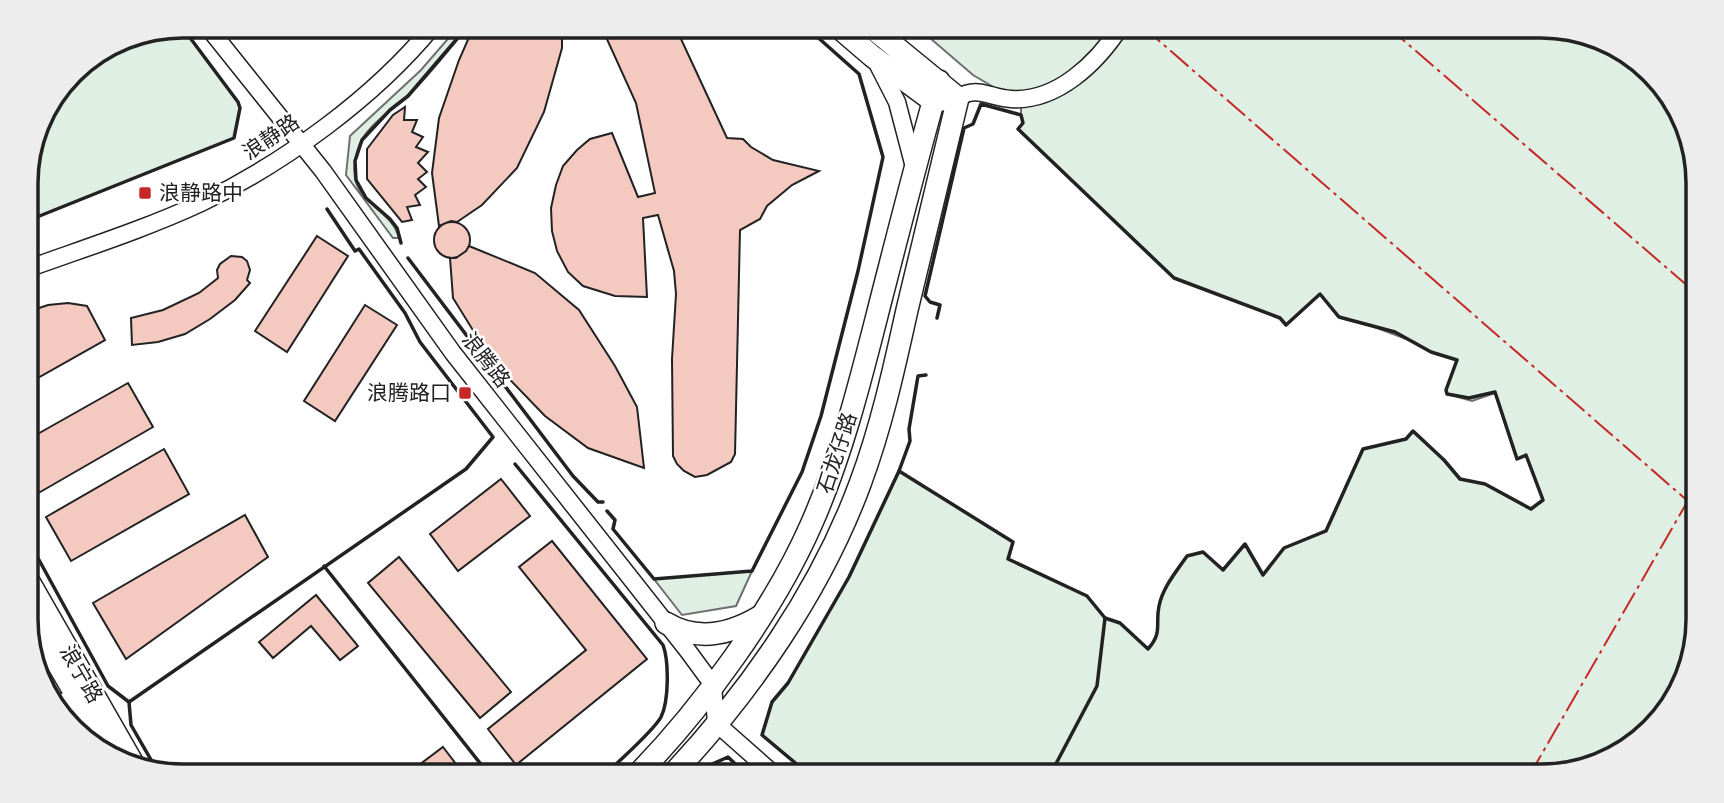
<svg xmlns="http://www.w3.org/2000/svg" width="1724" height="803" font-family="Rubik,'Noto Sans SC',sans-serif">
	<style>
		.green { fill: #e0efe3; stroke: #6f6f6f; stroke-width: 2 }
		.building { fill: #f3c9c0; stroke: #222; stroke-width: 2 }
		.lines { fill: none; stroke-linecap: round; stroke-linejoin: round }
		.minor-casing { stroke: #222; stroke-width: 19 }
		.major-casing { stroke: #222; stroke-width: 24 }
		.minor { stroke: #fff; stroke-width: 16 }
		.major { stroke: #fff; stroke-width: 21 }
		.wall { stroke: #222; stroke-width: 3.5 }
		.power { stroke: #c62828; stroke-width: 2; stroke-dasharray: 24 5 3.5 5; stroke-linecap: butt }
		.poi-dot { fill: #c62828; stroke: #fff; stroke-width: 2.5 }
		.labels { text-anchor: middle; stroke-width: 5; stroke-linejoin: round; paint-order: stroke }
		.street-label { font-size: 21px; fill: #222; stroke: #fff }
		.poi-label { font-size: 21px; fill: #222; stroke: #fff; text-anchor: start }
		.rim { fill: none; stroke: #222; stroke-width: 3.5 }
	</style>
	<rect width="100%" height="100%" fill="#fff"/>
	<g class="green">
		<path d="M 459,26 L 468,26 C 449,50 430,75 408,96 C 393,109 371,123 361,141 C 356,152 353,166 355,178 C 360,205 393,212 399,238 L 393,238 L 346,175 L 350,136 L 421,70 Z"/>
		<path d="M 916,26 L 1540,26 L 1601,38 L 1665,88 L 1696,163 L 1698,620 L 1686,680 L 1628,750 L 1550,776 L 812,777 L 762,735 L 772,702 L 788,683 L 849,577 L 899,471 L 1013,542 L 1009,559 L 1087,596 L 1105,618 L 1120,623 L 1148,649 C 1163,632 1155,625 1159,606 C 1163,587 1176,572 1187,556 L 1203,552 L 1223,570 L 1245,544 L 1263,574 L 1284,548 L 1326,530 L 1363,449 L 1406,439 L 1413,432 L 1444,460 L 1460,479 L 1485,484 L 1530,509 L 1543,500 L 1526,456 L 1517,459 L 1495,393 L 1472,401 L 1447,394 L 1446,390 L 1457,360 L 1431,352 L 1414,342 L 1372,326 L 1338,317 L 1320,294 L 1286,325 L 1280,318 L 1174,278 L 1018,129 L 1023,123 L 1021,115 L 1021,94 L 997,89 L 973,75 Z"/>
		<polygon points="182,27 238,102 240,108 234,138 27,221 27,173 42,114 80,66 124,38"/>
		<polygon points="752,571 736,606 682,615 654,579"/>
	</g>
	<g class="building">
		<polygon points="474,26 562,26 562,48 544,112 517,168 482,205 457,222 451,221 439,226 432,173 439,118 459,60"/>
		<polygon points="601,26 675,26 727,138 743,139 751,147 773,160 819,171 792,185 767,206 760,219 740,230 735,454 731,462 707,475 695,477 684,471 677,464 673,456 672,359 676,294 674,271 658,215 643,218 647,297 615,296 583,286 568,272 557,251 552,231 551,208 556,185 563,166 577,150 590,139 612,133 638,197 655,193 636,103"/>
		<polygon points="405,107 404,120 417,120 412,132 423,137 416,147 428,152 418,163 427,172 418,179 426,187 415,195 420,205 407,207 412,220 402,222 367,179 367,149 393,115"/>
		<circle cx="452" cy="240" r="18"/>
		<polygon points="317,236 348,256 287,352 255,331"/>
		<polygon points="469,246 535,273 579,310 615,366 637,407 644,468 588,448 545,416 492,361 453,298 450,258 456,258 466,251"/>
		<polygon points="231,256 242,257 247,261 250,270 247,280 250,283 235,300 210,319 185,334 158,342 132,345 131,318 163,310 199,293 218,278 217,270 220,264"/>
		<polygon points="68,303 87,306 105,340 27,384 27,312 48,305"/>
		<polygon points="365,305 397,325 335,421 304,401"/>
		<polygon points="128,383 153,427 35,495 27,481 27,440"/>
		<polygon points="164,449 189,494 71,561 46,517"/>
		<polygon points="501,479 530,516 458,571 430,534"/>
		<polygon points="245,515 268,557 126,659 93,603"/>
		<polygon points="552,541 647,659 516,765 488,729 586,650 519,567"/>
		<polygon points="399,557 511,692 480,718 368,583"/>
		<polygon points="316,595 358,646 340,660 311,626 273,658 259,642"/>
		<polygon points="443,747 466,777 428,777 419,765"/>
	</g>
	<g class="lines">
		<g class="minor-casing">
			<g id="minor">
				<polyline points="207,26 323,171 453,353 688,651 713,685 716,723 777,777"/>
				<polyline points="877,63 897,102 914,167"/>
				<path d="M 958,98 C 977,85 990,98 1011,99 C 1057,102 1097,63 1121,26"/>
				<path d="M 27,269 C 85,248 145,229 201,203 C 284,163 374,98 433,26"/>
			</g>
		</g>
		<g class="major-casing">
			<g id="major">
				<polyline points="837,26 872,56 933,101 958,98 870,26"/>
				<polyline points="28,580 135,767"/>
				<polyline points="28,613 111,755"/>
				<path d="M 666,623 C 697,642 730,634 759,617"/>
				<polyline points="56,709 77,697 83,686"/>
				<path d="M 635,777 C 701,710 773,611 811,525 C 844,451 863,370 883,292 C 901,222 919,151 939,81"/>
				<path d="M 670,777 C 749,693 820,592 860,484 C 881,428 894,369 907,310 C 924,240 941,169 958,98"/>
			</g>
		</g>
		<use href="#minor" class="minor"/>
		<use href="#major" class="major"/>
		<g class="wall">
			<polyline points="27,221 234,138 240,108 238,102 182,27"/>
			<polyline points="401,243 397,228 390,219 366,198 356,180 355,161 362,140 390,110 408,96 468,26"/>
			<polyline points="408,258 573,476 598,502 603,502"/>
			<path d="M 515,464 L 663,645 C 669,661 669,701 661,717 C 653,732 616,763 603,777"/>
			<path d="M 899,471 L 1013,542 L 1008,559 L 1087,596 L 1105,618 L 1120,623 L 1148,649 C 1163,632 1155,625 1159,606 C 1163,587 1176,572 1187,556 L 1203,552 L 1223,570 L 1245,544 L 1263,575 L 1284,548 L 1326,531 L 1363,449 L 1406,439 L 1413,431 L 1444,460 L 1460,479 L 1485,484 L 1531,509 L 1543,500 L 1526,455 L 1517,459 L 1495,392 L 1469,398 L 1447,394 L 1446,390 L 1457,360 L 1431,352 L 1395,332 L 1339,317 L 1320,294 L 1286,325 L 1280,318 L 1174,278 L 1018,129 L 1023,123 L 1021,115 L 981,104 L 973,124 L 964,128 L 925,296 L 930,302 L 940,305 L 937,318"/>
			<polyline points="607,511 615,520 613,529 654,579 752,571 802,472 821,416 858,271 883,157 859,74 805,26"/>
			<polyline points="27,538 108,686 129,702 131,725 158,772"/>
			<polyline points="324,566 491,777"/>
			<polyline points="129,702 466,469 493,437 420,342 405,313 359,249 355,251 327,209"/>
			<polyline points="698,777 708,766 728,757 749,777"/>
			<polyline points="812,777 762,735 772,702 788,683 849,577 899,471 910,441 909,429 918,376 926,375"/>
			<polyline points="1049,777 1097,686 1105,618"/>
		</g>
		<g class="power">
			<polyline points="1142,26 1697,509"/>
			<polyline points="1387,26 1697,294"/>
			<polyline points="1529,776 1697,485"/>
		</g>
	</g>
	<g class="poi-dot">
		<rect x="138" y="186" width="14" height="14" rx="3.5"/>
		<rect x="458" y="386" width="14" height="14" rx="3.5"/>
	</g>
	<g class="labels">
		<g class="street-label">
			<text transform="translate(271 137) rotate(-34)" y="7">浪静路</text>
			<text transform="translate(486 360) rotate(52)" y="7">浪腾路</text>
			<text transform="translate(837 453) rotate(-72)" y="7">石龙仔路</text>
			<text transform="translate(81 674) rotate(60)" y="7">浪宁路</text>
		</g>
		<g class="poi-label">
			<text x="159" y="200">浪静路中</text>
			<text x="451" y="400" text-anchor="end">浪腾路口</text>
		</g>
	</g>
	<path d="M0 0H1724V803H0ZM183 38H1541A145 145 0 0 1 1686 183V619A145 145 0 0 1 1541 764H183A145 145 0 0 1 38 619V183A145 145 0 0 1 183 38Z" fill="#ededed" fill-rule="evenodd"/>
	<path class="rim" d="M183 38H1541A145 145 0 0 1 1686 183V619A145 145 0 0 1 1541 764H183A145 145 0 0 1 38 619V183A145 145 0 0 1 183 38Z"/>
</svg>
